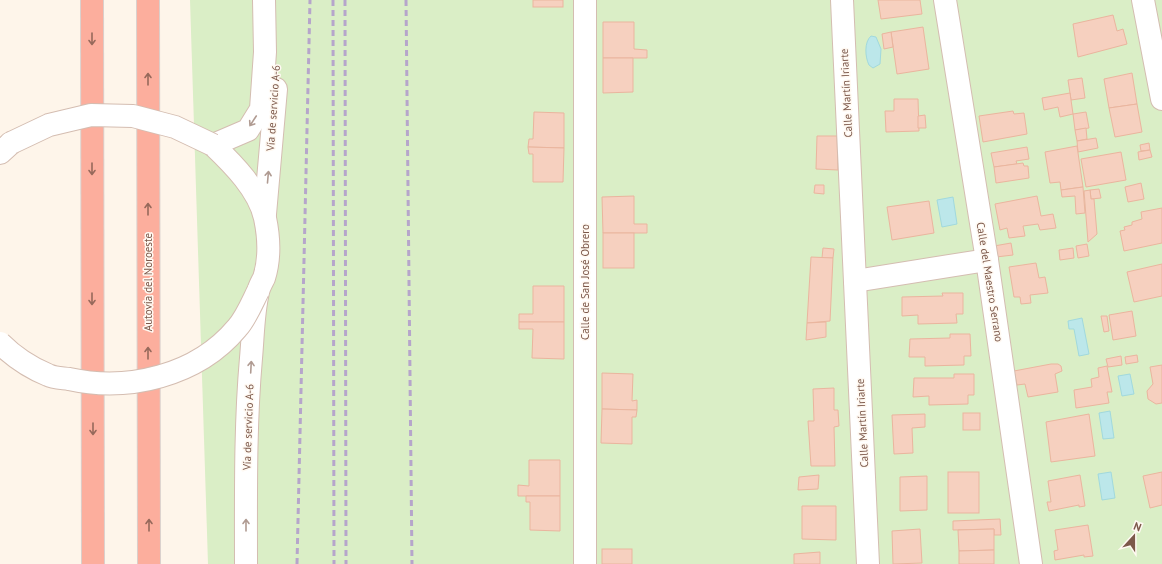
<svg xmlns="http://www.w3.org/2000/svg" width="1162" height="564" font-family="'PT Sans',sans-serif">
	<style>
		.green { fill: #daeec6 }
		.water { fill: #bce7ea; stroke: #a1d9dd }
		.building { fill: #f6d0bf; stroke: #eab59e }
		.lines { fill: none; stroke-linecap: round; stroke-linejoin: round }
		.minor-casing { stroke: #d4bdb1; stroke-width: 24 }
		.highway-casing { stroke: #dad0cc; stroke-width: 24 }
		.minor { stroke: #fff; stroke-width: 22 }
		.highway { stroke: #fcae9d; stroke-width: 22 }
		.rail { stroke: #b6a5cb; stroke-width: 3; stroke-dasharray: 6 4; stroke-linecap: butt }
		.minor-bridge-casing { stroke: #d4bdb1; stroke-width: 24; stroke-linecap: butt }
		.minor-bridge { stroke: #fff; stroke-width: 22 }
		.oneway { stroke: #96695b }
		.oneway2 { stroke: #b09b92 }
		.labels { text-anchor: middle; stroke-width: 3; stroke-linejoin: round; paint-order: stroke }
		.street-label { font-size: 11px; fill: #7c584a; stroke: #fff9f2 }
	</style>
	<rect width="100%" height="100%" fill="#fef5ea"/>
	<polygon class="green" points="190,0 1162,0 1162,564 208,564"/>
	<g class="water">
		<path d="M 871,36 L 876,37 L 881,49 L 880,64 L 873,68 L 869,65 C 865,57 864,42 871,36 Z"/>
		<polygon points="953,197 957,224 942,227 937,200"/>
		<polygon points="1082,318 1089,354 1079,356 1074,329 1069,329 1068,321"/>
		<polygon points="1130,374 1134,394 1122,396 1118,376"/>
		<polygon points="1110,411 1114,438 1103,439 1099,413"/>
		<polygon points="1111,472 1115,498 1102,500 1098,474"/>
	</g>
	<g class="building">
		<rect x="533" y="0" width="30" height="7"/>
		<polygon points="878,0 920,0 922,14 881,19"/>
		<polygon points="1113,15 1117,31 1123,29 1127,44 1078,57 1073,24"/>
		<polygon points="603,22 634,22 634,49 647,50 647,58 603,58"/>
		<polygon points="923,27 929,69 897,74 891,32"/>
		<polygon points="891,32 893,47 884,49 882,34"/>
		<polygon points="603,58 633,58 633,92 603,93"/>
		<polygon points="1132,73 1137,104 1109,108 1104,79"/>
		<polygon points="1082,78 1085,98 1071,100 1068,80"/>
		<polygon points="1070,93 1073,114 1060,117 1058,107 1044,110 1042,98"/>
		<polygon points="894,99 918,99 919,131 886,132 885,111 894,111"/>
		<polygon points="1137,104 1142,132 1115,137 1109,108"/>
		<polygon points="1013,111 1014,114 1024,113 1027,134 983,142 979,116"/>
		<polygon points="534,112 564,113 564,148 528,147 529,139 533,139"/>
		<polygon points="1086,112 1089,128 1075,130 1073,114"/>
		<polygon points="925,115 926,128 918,128 918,116"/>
		<polygon points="1086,128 1087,139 1077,141 1075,130"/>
		<polygon points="817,136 837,136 838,170 816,169"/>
		<polygon points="1096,138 1098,148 1078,152 1077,141"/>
		<polygon points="1149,143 1150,150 1141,151 1140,145"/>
		<polygon points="1077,146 1083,187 1061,190 1060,182 1050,183 1045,152"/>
		<polygon points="528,147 564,148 563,182 533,182 533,154 529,154"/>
		<polygon points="1027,147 1029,159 1016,161 1017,164 994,167 991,153"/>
		<polygon points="1150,150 1152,157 1139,160 1138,152"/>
		<polygon points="1121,152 1126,180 1086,187 1081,159"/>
		<polygon points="1023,163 1024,166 1028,166 1029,178 996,183 994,167"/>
		<polygon points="1141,183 1144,199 1128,202 1125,187"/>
		<polygon points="815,185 824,185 824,194 814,193"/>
		<polygon points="1083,187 1085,213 1076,214 1075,196 1062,197 1061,190"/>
		<polygon points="1099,189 1101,198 1091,199 1090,190"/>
		<polygon points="1090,190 1091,199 1094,199 1097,234 1088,242 1084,191"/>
		<polygon points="634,196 634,224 647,224 647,233 603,233 602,197"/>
		<polygon points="1037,196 1041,216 1053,214 1056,228 1040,230 1038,224 1023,226 1025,236 1009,238 1007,228 1000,230 995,204"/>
		<polygon points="929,201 934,233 892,240 887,207"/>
		<polygon points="1162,208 1162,243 1124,251 1120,231 1125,230 1124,227 1132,225 1132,222 1142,219 1141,212"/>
		<rect x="603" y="233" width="31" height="35"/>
		<polygon points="1011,243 1013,255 996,257 994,246"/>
		<polygon points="1087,244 1089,256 1078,258 1076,246"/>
		<polygon points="823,248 834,249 833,258 822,258"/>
		<polygon points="1073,248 1074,258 1060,260 1059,250"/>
		<polygon points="811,257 833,258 830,321 807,323"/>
		<polygon points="1036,263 1039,278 1045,277 1048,293 1030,295 1031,303 1021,304 1020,297 1014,297 1009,267"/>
		<polygon points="1162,264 1162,296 1134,302 1127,272"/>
		<polygon points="533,286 564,286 564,322 519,322 519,314 533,314"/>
		<polygon points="942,293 963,293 963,314 956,314 957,323 918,324 918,315 902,316 902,297 943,296"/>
		<polygon points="1132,311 1136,336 1113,340 1109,315"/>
		<polygon points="1101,316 1107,316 1109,331 1104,332"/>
		<polygon points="519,322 564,322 564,359 532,358 533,329 519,329"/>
		<polygon points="826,322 826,337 806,340 807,323"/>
		<polygon points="950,334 970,334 971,356 964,356 964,365 925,366 925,357 909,357 910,339 950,338"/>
		<polygon points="1137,355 1138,362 1126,364 1125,357"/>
		<polygon points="1121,356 1122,365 1108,367 1106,359"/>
		<polygon points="1051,364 1058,364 1061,366 1062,371 1055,374 1058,392 1028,397 1025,384 1017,385 1014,371"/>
		<polygon points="1162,365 1162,403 1156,404 1148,399 1147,391 1153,384 1150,367"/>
		<polygon points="1107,366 1112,392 1107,392 1109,403 1076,408 1074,390 1092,387 1091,379 1099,377 1098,368"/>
		<polygon points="602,373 633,374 632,401 637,400 637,410 602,409"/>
		<polygon points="954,374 974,374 974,395 968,395 968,404 929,405 929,396 913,397 914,378 954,378"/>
		<polygon points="834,388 834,410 838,410 839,426 834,427 835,466 811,466 808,421 814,421 813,389"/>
		<polygon points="602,409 637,410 636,417 632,417 632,444 601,443"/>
		<rect x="963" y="413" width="17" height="17"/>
		<polygon points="925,414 925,427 912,428 913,453 894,454 892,415"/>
		<polygon points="1089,414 1095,456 1051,462 1046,422"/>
		<polygon points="529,460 560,460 560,496 518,496 518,485 529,486"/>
		<rect x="948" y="472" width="31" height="41"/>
		<polygon points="1162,472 1162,505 1150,508 1143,476"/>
		<polygon points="819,475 818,489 798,490 799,477"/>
		<polygon points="1080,475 1085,506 1079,507 1079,505 1049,511 1047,502 1051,502 1048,481"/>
		<polygon points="927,476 927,510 900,511 900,477"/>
		<polygon points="526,496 560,496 560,531 530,530 530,502 526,502"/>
		<polygon points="802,506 836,506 836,540 802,539"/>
		<polygon points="1000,519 1001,535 994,535 994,529 953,530 953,521"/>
		<polygon points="1088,525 1093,556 1084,557 1084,555 1055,560 1054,551 1058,550 1055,530"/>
		<polygon points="920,529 922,563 893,564 892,531"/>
		<polygon points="994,529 994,550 959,551 958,530"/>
		<rect x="602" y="549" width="30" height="15"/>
		<polygon points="994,550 994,564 959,564 959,551"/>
		<polygon points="820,552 820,564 794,564 794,554"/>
	</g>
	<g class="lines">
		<g class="minor-casing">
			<g id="minor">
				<polyline points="842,0 868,564"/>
				<polyline points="945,0 987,260 1031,564"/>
				<polyline points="1143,0 1162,99"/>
				<polyline points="0,153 11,143"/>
				<polyline points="265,214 276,89"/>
				<polyline points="855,281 987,260"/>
				<path d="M 246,564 C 246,495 245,426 251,358 C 253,337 253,313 258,292 C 259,287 262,282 264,278 C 270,259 269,237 265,218 C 259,190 233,164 213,145 L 248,130 L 261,109 L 265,52 L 264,0"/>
				<polyline points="585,564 585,0"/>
			</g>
		</g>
		<g class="highway-casing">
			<g id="highway">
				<polyline points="92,0 93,564"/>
				<polyline points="148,0 149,564"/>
			</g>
		</g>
		<use href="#minor" class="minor"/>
		<use href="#highway" class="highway"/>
		<g class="rail">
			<polyline points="333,0 334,564"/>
			<polyline points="345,0 346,564"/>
			<polyline points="406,0 412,564"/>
			<polyline points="297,564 310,0"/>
		</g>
		<g class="minor-bridge-casing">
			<g id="minor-bridge">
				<polyline points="11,143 49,125 91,115 133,116 175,127 213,145"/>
				<path d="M 0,343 C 13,356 31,368 48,375 C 54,378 62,378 69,379 C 128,392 197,376 237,328 C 246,318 252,303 258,291"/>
			</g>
		</g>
		<use href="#minor-bridge" class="minor-bridge"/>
	</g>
	<defs><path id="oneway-shaft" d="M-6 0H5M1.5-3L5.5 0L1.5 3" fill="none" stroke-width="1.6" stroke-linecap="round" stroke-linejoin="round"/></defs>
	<g class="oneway">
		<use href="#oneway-shaft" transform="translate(92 39) rotate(90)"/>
		<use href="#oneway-shaft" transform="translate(148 79) rotate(-90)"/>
		<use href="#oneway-shaft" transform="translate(92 169) rotate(90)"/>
		<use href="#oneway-shaft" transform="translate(148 209) rotate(-90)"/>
		<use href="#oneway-shaft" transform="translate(92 299) rotate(90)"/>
		<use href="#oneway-shaft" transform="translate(148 353) rotate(-90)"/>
		<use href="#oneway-shaft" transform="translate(93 429) rotate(90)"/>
		<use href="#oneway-shaft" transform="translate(149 525) rotate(-90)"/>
	</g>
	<g class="oneway2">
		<use href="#oneway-shaft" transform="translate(253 121) rotate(123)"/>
		<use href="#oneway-shaft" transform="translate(268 177) rotate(-85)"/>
		<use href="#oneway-shaft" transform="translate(251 367) rotate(-87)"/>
		<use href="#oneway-shaft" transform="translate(246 525) rotate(-90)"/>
	</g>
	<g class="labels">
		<g class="street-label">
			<text transform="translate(846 93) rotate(-93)" y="4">Calle Martín Iriarte</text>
			<text transform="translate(273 108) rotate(-86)" y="4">Vía de servicio A-6</text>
			<text transform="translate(148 282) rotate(-90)" y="4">Autovía del Noroeste</text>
			<text transform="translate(585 282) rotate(-90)" y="4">Calle de San José Obrero</text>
			<text transform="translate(990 282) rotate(81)" y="4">Calle del Maestro Serrano</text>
			<text transform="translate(862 423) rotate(-93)" y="4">Calle Martín Iriarte</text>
			<text transform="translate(248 427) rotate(-88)" y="4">Vía de servicio A-6</text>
		</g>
	</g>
	<g transform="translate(1134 536) rotate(21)" stroke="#fff9f2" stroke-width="3" paint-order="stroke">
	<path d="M0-3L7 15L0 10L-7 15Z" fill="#7c584a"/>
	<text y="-6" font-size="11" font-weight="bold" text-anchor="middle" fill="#7c584a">N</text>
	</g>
</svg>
